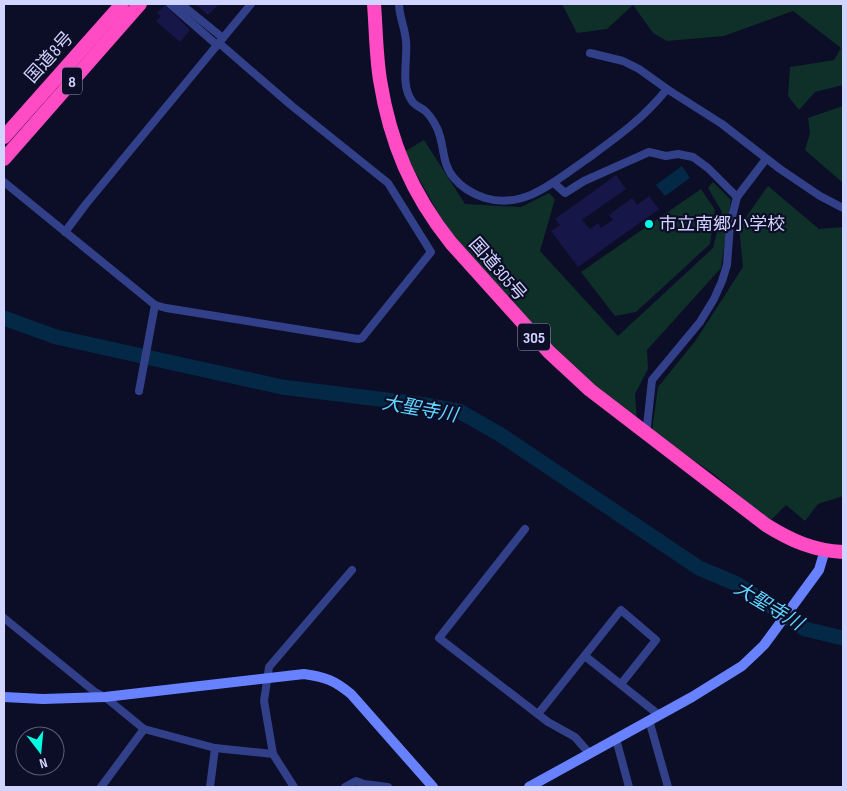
<svg xmlns="http://www.w3.org/2000/svg" width="847" height="791" font-family="'Sofia Sans Condensed','Noto Sans JP',sans-serif">
	<style>
		.green { fill: #0e3028 }
		.water { fill: #042946 }
		.lines { fill: none; stroke-linecap: round; stroke-linejoin: round }
		.river { stroke: #042946; stroke-width: 15 }
		.building { fill: #161648 }
		.street { stroke: #324089; stroke-width: 8 }
		.secondary { stroke: #6882ff; stroke-width: 10 }
		.highway { stroke: #ff4cc5; stroke-width: 14 }
		.poi-dot { fill: #00fce3; stroke: #0c0d26; stroke-width: 2 }
		.labels { text-anchor: middle; stroke-width: 4.5; stroke-linejoin: round; paint-order: stroke }
		.shield { fill: #0c0d26; stroke: #9698be; stroke-width: 1 }
		.shield-label { font-size: 16px; font-weight: bold; fill: #d1d4ff }
		.street-label { font-size: 18px; fill: #d1d4ff; stroke: #0c0d26 }
		.poi-label { font-size: 18px; fill: #d1d4ff; stroke: #0c0d26; text-anchor: start }
		.water-label { font-size: 19px; font-style: italic; fill: #5fd5ff; stroke: #0c0d26 }
	</style>
	<rect width="100%" height="100%" fill="#0c0d26"/>
	<g class="green">
		<polygon points="562,4 843,4 843,85 815,92 799,110 788,96 790,67 834,60 841,48 793,11 724,36 667,41 653,33 633,5 607,29 577,33"/>
		<polygon points="843,106 843,183 805,150 810,133 808,118"/>
		<polygon points="424,140 465,204 521,207 549,193 555,199 540,251 618,336 713,248 722,212 708,188 713,182 731,200 721,268 647,350 648,369 635,394 637,420 555,356 455,243 404,152"/>
		<polygon points="768,186 819,229 843,227 843,496 818,504 805,521 786,505 770,521 715,475 652,431 658,387 696,340 743,267 739,227"/>
		<polygon points="701,189 715,210 710,244 636,312 615,316 581,272"/>
	</g>
	<polygon class="water" points="682,166 690,178 665,196 656,185"/>
	<g class="lines">
		<polyline class="river" points="4,318 56,337 282,387 427,405 459,411 501,435 699,568 737,584 805,629 843,638"/>
	</g>
	<g class="building">
		<polygon points="195,4 219,4 208,15"/>
		<polygon points="165,5 190,30 180,42 156,21 161,16 157,13"/>
		<polygon points="616,175 626,189 582,220 590,229 598,223 601,228 613,220 609,215 632,198 637,205 649,196 659,209 578,267 551,231 560,225 555,219"/>
	</g>
	<g class="lines">
		<g class="street">
			<polyline points="170,4 217,45"/>
			<polyline points="181,4 223,38"/>
			<path d="M 399,4 C 399,16 405,28 406,41 C 408,59 400,85 412,101 C 414,105 420,107 424,110 C 429,114 434,122 437,128 C 445,145 441,163 454,178 C 462,188 473,194 485,198 C 525,210 556,180 587,159 C 617,137 643,119 667,89"/>
			<polyline points="590,53 623,61 639,69 667,89 722,124 780,169 820,196 843,208"/>
			<polyline points="4,182 155,305 166,308 358,339 362,338 431,252 388,183 292,106 219,43"/>
			<polyline points="554,183 565,193 584,181 649,152 666,156 678,154 693,157 708,168 737,197"/>
			<polyline points="65,232 86,204 251,4"/>
			<polyline points="139,391 155,305"/>
			<polyline points="641,430 647,426 652,380 700,322 714,299 722,281 727,265 730,225 737,197 766,159"/>
			<polyline points="525,529 439,638 548,722 575,737 589,753"/>
			<polyline points="4,618 95,692 105,697 144,729 215,748 273,754 294,787"/>
			<polyline points="585,656 659,715"/>
			<polyline points="538,714 621,610 656,640 621,684"/>
			<polyline points="649,720 668,787"/>
			<polyline points="616,739 629,787"/>
			<polyline points="273,754 264,701 269,667 352,570"/>
			<polyline points="101,787 144,729"/>
			<polyline points="210,787 215,748"/>
			<polyline points="345,787 356,781 364,784 388,787"/>
		</g>
		<g class="secondary">
			<path d="M 4,697 L 43,699 L 105,697 L 304,674 C 325,677 334,680 351,694 L 433,787"/>
			<polyline points="529,787 692,697 742,666 764,645 819,570 825,550"/>
		</g>
		<g class="highway">
			<path d="M 374,4 C 376,29 376,55 380,80 C 390,143 412,194 451,243 L 549,352 L 590,390 L 766,525 C 790,540 814,551 843,552"/>
			<polyline points="4,137 122,4"/>
			<polyline points="4,159 140,4"/>
		</g>
	</g>
	<circle class="poi-dot" cx="649" cy="224" r="5"/>
	<g class="labels">
		<g class="shield">
			<rect x="62" y="67.5" width="20" height="27" rx="4"/>
			<rect x="518" y="323.5" width="32" height="27" rx="4"/>
		</g>
		<g class="shield-label">
			<text x="72" y="87">8</text>
			<text x="534" y="343">305</text>
		</g>
		<g class="street-label">
			<text transform="translate(49 57) rotate(-48)" y="6">国道8号</text>
			<text transform="translate(498 269) rotate(49)" y="6">国道305号</text>
		</g>
		<g class="poi-label">
			<text x="659" y="230">市立南郷小学校</text>
		</g>
		<g class="water-label">
			<text transform="translate(420 408) rotate(10)" y="7">大聖寺川</text>
			<text transform="translate(769 605) rotate(31)" y="7">大聖寺川</text>
		</g>
	</g>
	<rect width="847" height="791" fill="none" stroke="#d1d4ff" stroke-width="10"/>
	<g transform="translate(40 751) rotate(164)"><circle r="24" fill="#0c0d26" stroke="#5b5d7d"/>
	<path d="M0-4L9 19L0 12L-9 19Z" fill="#00fce3"/>
	<text y="-8" font-size="14" font-weight="bold" text-anchor="middle" fill="#d1d4ff">N</text>
	</g>
</svg>
